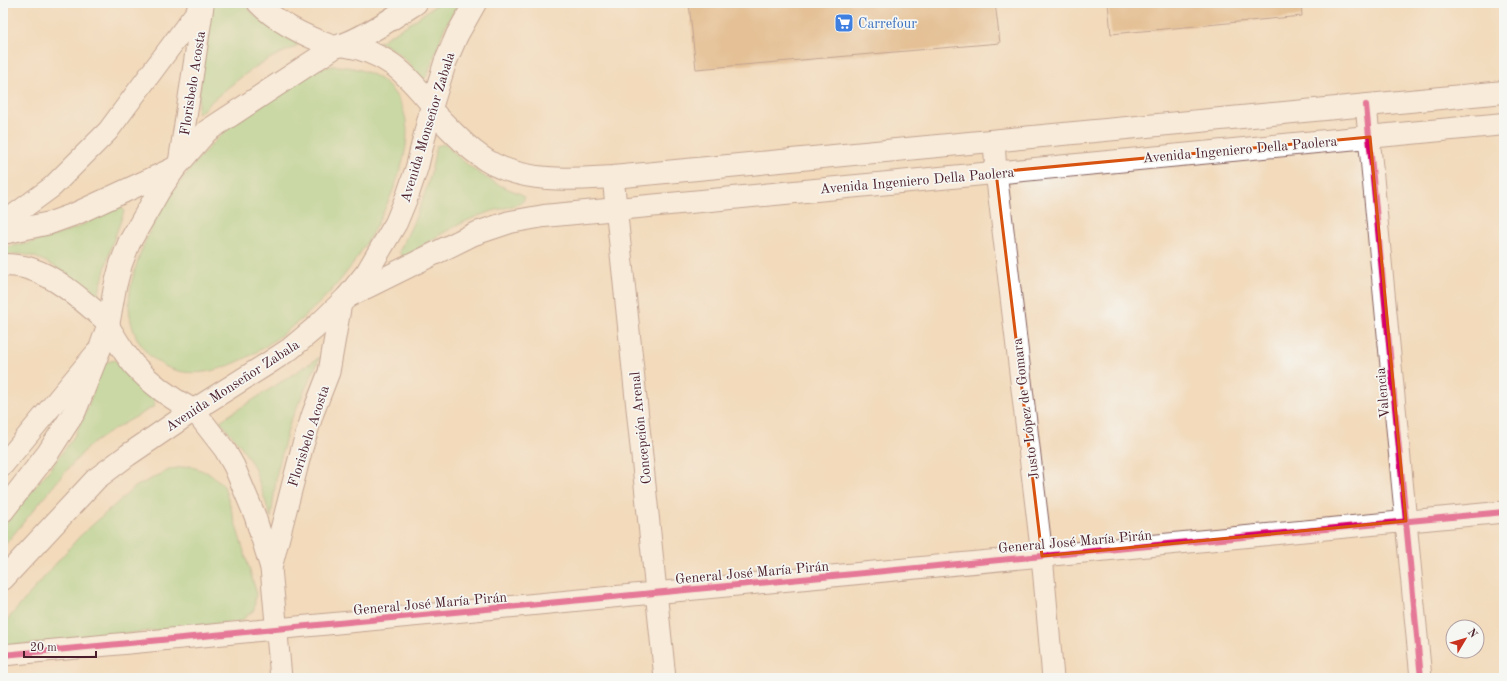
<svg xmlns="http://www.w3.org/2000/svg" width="1507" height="681" font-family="'Old Standard TT',serif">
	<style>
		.green { fill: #9ad68a; stroke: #727a5a }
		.building { fill: #d4a168 }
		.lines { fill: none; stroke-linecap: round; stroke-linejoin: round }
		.street-casing { stroke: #85605d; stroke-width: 23 }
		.secondary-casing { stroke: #85605d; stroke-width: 24 }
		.highway-casing { stroke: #85605d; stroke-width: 24 }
		.street { stroke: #fff; stroke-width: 21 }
		.secondary { stroke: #fff; stroke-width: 22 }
		.highway { stroke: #fff; stroke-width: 22 }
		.cycleway-casing { stroke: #f6f6f2; stroke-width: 8 }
		.cycleway { stroke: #d6006c; stroke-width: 6 }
		.marked { fill: none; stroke: #d8530f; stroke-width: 3; stroke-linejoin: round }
		.labels { text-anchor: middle; stroke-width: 3.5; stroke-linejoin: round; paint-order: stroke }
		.shop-label { font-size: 14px; fill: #366cbe; stroke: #f6f6f2; text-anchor: start }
		.street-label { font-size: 14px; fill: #4a1f2b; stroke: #f6f6f2 }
	</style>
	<rect width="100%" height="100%" fill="#f6f6f2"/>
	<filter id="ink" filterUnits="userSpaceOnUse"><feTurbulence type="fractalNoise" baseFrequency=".025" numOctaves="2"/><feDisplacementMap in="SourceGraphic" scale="8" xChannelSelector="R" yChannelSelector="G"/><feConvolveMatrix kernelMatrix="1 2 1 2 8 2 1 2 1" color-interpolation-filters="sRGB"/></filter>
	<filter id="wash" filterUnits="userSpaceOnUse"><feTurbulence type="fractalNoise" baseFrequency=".012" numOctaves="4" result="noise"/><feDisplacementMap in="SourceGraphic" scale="16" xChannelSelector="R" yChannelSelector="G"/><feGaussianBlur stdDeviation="0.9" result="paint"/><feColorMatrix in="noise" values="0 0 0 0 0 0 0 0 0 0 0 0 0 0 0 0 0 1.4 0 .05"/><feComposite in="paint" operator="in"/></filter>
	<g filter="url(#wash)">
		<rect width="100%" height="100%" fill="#f2dabb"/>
		<g class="green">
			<path d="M 210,3 L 243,3 C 257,20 277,32 296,42 L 297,46 L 294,48 C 263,59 243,75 218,96 C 211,101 206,108 199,113 L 197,113 Z"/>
			<path d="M 439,3 L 458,3 L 444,29 L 427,76 L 423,80 C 410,63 398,50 379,42 L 412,22 Z"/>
			<path d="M 332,66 C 355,66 380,73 394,93 C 400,101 404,110 406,121 C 414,163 372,240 346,273 C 327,298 302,320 276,339 C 240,365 188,391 149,355 C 135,341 129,322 129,303 C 130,272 148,231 164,205 C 180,180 207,146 229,128 C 238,121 249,115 258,108 C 278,95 297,82 317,69 Z"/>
			<path d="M 445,144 C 469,168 488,182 521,194 L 524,197 L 524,200 C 520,206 498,209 489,212 C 459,222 431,239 404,258 L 399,252 C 418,214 430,188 436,146 Z"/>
			<path d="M 121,207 L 124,210 L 124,212 L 112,244 L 97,299 C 74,281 49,256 19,254 C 14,254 8,255 3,255 L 3,247 C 29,245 54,237 78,227 C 92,221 106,210 121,207 Z"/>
			<polygon points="320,357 290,422 277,472 271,518 254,467 241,446 220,421"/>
			<polygon points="115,360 131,381 153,397 155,406 111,431 89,446 65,472 3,547 3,527 54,464 75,435 88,407 103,363"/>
			<polygon points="190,466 211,474 224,486 256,591 254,610 241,621 3,647 3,628 7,620 79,537 135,487 171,469"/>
		</g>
		<g id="blocks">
			<g class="building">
				<polygon points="689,3 995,3 1000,43 696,69"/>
				<polygon points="1108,3 1301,3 1302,16 1111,34"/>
			</g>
		</g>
	</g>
	<g filter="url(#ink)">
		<use href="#blocks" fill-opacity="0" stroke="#85605d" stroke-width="1"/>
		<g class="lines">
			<g class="street-casing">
				<g id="street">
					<path d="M 258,3 C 278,24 307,37 335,47"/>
					<polyline points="1366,105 1421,678"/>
					<polyline points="994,141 996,172 1042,556 1053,678"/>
					<polyline points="179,163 203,6"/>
					<polyline points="613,177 665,678"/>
					<polyline points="3,223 52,187 108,131 203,3"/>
					<polyline points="194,410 225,450 234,466 255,516 271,568 281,678"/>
					<polyline points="3,465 96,353"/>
					<polyline points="271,568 302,448 313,413 329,372 341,303"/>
					<polyline points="3,655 1504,512"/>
				</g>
			</g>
			<g class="secondary-casing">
				<g id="secondary">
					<path d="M 431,110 C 450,129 469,151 493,164 C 530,183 573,179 613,177 L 1504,92"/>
					<polyline points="3,233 50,223 75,214 175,168"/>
					<path d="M 3,265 C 12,265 22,266 31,269 C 59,278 86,304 108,322"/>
					<polyline points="347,297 474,234 510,222 544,216 1504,124"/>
				</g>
			</g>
			<g class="highway-casing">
				<g id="highway">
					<path d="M 341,45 C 386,52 404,71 432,105"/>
					<path d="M 108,326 C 116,339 124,353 134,365 C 150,383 172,399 193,410"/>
					<path d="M 3,511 L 48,453 L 75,411 L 101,346 L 108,326 L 115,287 L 121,264 L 129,243 L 159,191 L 175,168 L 207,131 L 335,47 C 358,42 396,16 416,3"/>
					<polyline points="3,579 96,479 128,455 194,410 267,364 290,349 315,328 347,297 367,272 396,223 408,194 417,167 432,105 445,63 457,35 475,3"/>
				</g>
			</g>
			<use href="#street" class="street"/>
			<use href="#secondary" class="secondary"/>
			<use href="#highway" class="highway"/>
			<g class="cycleway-casing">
				<g id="cycleway">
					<polyline points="1366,105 1421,678"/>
					<polyline points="3,655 1504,512"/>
				</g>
			</g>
			<use href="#cycleway" class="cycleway"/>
		</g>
	</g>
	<path d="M0 0H1507V681H0ZM 1370,137 L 1406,521 L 1042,556 L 996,172 Z" fill="#f2dabb" fill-opacity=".55" fill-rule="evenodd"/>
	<path class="marked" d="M 1370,137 L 1406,521 L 1042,556 L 996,172 Z"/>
	<defs>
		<g id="supermarket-square" transform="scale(1)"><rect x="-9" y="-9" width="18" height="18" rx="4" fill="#3f7fe0" stroke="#f6f6f2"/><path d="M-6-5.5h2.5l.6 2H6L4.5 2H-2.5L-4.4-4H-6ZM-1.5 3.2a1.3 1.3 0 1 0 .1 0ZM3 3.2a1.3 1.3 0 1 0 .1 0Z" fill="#fff"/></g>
	</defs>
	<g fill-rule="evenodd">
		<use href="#supermarket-square" x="844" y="23"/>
	</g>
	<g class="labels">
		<g class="shop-label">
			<text x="858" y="28">Carrefour</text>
		</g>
		<g class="street-label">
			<text transform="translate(192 83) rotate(-81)" y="5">Florisbelo Acosta</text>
			<text transform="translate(427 127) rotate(-73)" y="5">Avenida Monseñor Zabala</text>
			<text transform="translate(1240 149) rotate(-5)" y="5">Avenida Ingeniero Della Paolera</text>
			<text transform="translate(917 180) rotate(-5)" y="5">Avenida Ingeniero Della Paolera</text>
			<text transform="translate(232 385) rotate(-33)" y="5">Avenida Monseñor Zabala</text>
			<text transform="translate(1382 393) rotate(-95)" y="5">Valencia</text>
			<text transform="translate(1025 409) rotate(-97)" y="5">Justo López de Gomara</text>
			<text transform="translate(640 428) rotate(-96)" y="5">Concepción Arenal</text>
			<text transform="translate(308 436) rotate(-72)" y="5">Florisbelo Acosta</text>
			<text transform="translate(1075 541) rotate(-5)" y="5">General José María Pirán</text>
			<text transform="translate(752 572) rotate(-5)" y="5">General José María Pirán</text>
			<text transform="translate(430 603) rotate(-5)" y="5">General José María Pirán</text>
		</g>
	</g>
	<rect width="1507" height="681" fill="none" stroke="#f6f6f2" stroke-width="16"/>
	<g transform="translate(1465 639) rotate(52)"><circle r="19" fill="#f6f6f2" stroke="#b1a0a2"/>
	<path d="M0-3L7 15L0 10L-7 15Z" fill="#c8321e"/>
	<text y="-6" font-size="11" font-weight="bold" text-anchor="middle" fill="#4a1f2b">N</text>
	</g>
	<path d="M24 651v6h72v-6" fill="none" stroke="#4a1f2b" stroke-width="2"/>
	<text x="30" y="651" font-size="12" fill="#4a1f2b" stroke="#f6f6f2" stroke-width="3" paint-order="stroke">20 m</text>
</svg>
